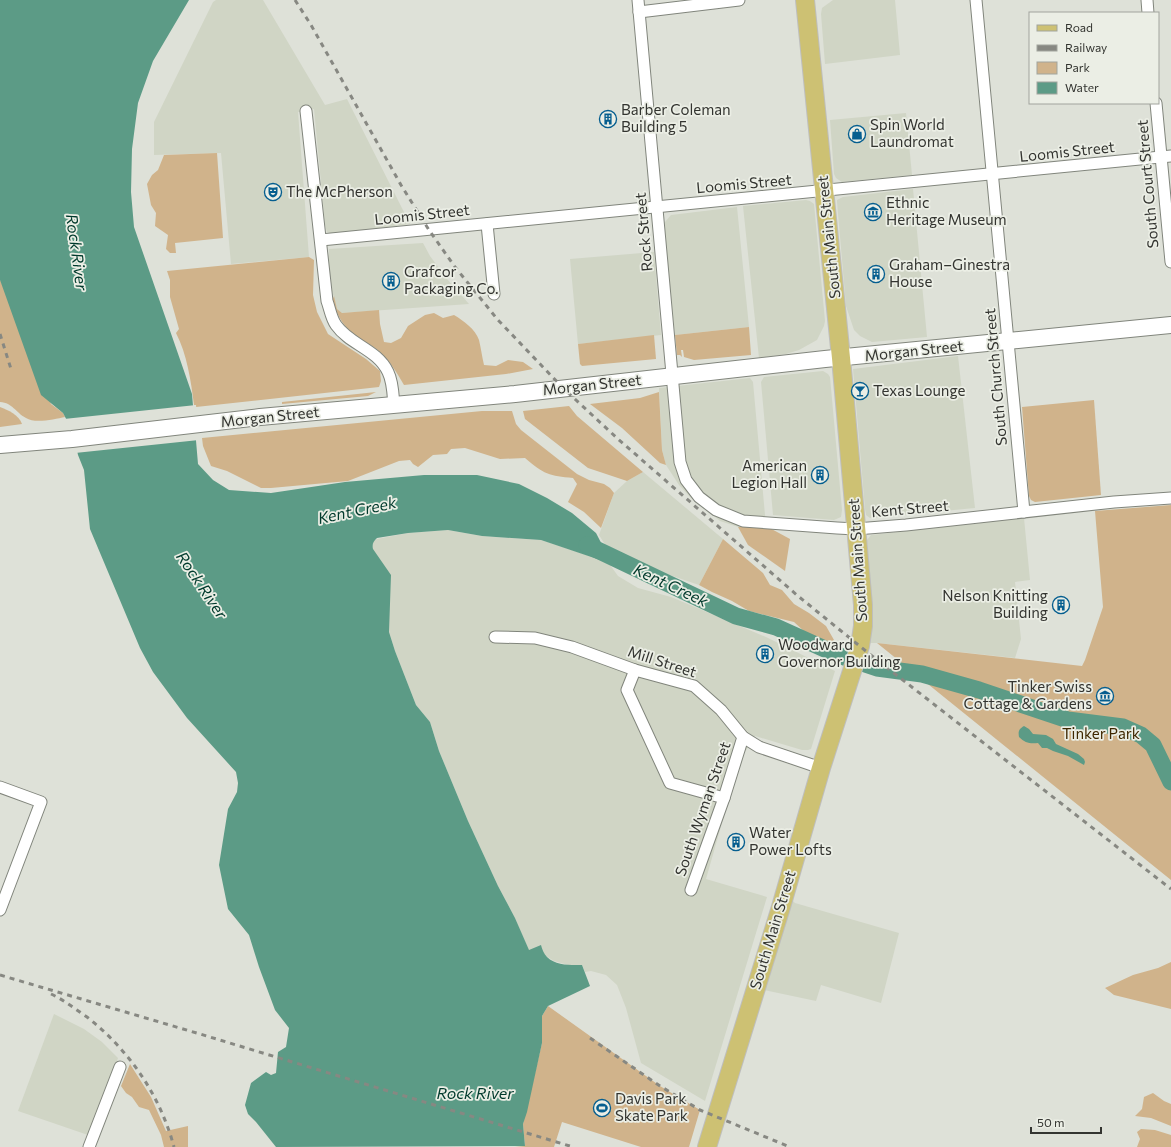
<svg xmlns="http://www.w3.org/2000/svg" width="1171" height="1147" font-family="Commissioner,sans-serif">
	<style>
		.built { fill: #d0d5c5 }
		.green { fill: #d0b38b }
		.water { fill: #5c9b86 }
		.pier { fill: #dee1d8 }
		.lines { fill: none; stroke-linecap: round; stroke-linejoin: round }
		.river { stroke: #5c9b86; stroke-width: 17 }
		.minor-casing { stroke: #81857c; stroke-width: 13 }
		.secondary-casing { stroke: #81857c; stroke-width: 18 }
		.primary-casing { stroke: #bebebd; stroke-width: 20 }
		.minor { stroke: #fff; stroke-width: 11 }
		.secondary { stroke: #fff; stroke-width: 16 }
		.primary { stroke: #cdc173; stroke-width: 18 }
		.rail { stroke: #878882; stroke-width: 3; stroke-dasharray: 5 5; stroke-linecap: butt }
		.labels { text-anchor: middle; stroke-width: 3.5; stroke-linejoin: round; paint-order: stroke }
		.poi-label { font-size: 15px; fill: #333430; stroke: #ebeee5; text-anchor: start }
		.street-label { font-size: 15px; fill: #333430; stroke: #ebeee5 }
		.park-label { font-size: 15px; fill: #3e2700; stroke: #ebeee5 }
		.water-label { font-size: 16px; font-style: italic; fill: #003a2c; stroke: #ebeee5 }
	</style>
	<rect width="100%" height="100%" fill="#dee1d8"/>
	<g class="built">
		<polygon points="216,0 263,0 325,105 347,99 410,224 333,234 327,232 325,225 314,109 298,112 309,257 231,264 221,153 154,155 154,122 213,2"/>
		<polygon points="833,0 895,0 900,55 825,64 821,14 822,8"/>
		<polygon points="906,113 912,175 842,182 836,178 834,174 830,120"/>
		<polygon points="913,189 927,337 872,342 860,336 854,330 846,306 837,202 837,200 843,197"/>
		<polygon points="806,200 810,201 814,204 825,321 824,326 817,340 799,350 786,354 759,358 743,206"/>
		<polygon points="737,207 749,327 675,335 663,228 665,222 671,215"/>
		<polygon points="423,243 430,256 447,279 469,304 342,313 337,309 331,287 328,267 329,249"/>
		<polygon points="654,252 661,335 578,344 570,259"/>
		<polygon points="958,356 975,508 870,518 866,515 865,509 853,369"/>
		<polygon points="823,371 828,374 830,377 842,510 841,517 834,520 773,515 761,382 764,377"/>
		<polygon points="750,378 753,382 766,526 738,527 720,521 690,497 679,485 666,465 662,450 659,388"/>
		<polygon points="643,472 723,539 699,585 649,568 619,556 606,546 599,535 614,493 627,481"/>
		<polygon points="1024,518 1030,580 1015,582 1021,639 1015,658 877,643 871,643 868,645 872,623 872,608 867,540 871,535"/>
		<polygon points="448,530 482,536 541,540 608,562 618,576 638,588 671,597 695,607 766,637 835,671 811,749 808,750 802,750 755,736 740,760 706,879 767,897 705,1101 641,1063 626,1008 617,985 606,975 591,971 585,972 582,965 568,965 554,961 546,956 529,951 515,918 498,886 468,821 439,751 430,722 416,705 395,651 389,632 372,545 373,541 377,539 408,533"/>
		<polygon points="792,900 795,903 899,933 881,1003 821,985 816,1001 764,990"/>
		<polygon points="54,1014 84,1029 102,1042 118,1058 88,1135 18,1111"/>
	</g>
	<g class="green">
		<polygon points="217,153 223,238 175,243 176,253 170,253 166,249 168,235 155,226 156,213 151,205 147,184 152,175 158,170 164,155"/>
		<path d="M 309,257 L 314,260 L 313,295 L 317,312 L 328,334 L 366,359 L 380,371 L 381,381 L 379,387 L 196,407 L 196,405 L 194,405 C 191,381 187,354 176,333 L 179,329 L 170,297 L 170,280 L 167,271 Z"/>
		<path d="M 0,279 L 51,404 L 63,413 L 65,417 C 55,419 35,424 26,418 C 15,412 13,403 0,402 Z"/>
		<path d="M 334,296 L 337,309 L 342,313 L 379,310 L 380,324 L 384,342 L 391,343 L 401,338 L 408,326 L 425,315 L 434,313 L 443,318 L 454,315 C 464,321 475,329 479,340 C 481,348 482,357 484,365 L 496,366 L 508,360 L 523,362 L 533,369 L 506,374 L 404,385 C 397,373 390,361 380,352 C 375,347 367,343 361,340 C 346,330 338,318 332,301 Z"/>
		<polygon points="749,327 751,355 694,360 684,357 683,350 681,350 682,357 680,355 677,355 675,335"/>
		<polygon points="654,335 656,359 582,366 580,364 578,344"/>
		<polygon points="376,392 368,396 282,404 282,402"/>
		<polygon points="659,392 662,450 666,465 660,463 622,428 590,404 640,398"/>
		<polygon points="1094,400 1101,495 1035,502 1031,500 1029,496 1022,407"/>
		<polygon points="569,406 577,416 643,472 627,481 588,468 525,419 523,411"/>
		<path d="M 0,407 C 8,410 19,415 22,424 L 0,427 Z"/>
		<path d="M 482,411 L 512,411 L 516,424 L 521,430 L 577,474 L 589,480 L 604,484 L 610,488 L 614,493 L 601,528 L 584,512 L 568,502 L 577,484 L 573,478 C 550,476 543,474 525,458 L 500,459 L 465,448 L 451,449 L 447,454 L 433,455 L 418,467 L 413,464 L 410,460 L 399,461 L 348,481 L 271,488 L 261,488 L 227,471 L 211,466 L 203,446 L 202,438 Z"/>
		<polygon points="1171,505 1171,880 877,643 1082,666 1085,660 1103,607 1095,511"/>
		<polygon points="766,526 790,539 785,571 748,545 738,527"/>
		<polygon points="723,539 763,573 770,585 782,590 794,604 809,613 826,626 838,647 806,633 794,622 749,611 732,601 712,592 699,585"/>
		<polygon points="1171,962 1171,1009 1114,995 1105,988 1133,975 1158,968"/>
		<polygon points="548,1006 660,1086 700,1110 689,1147 641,1147 562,1122 554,1147 515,1147 525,1146 523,1124 542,1043 542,1016"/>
		<polygon points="130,1064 151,1097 166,1131 188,1126 188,1147 164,1147 161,1135 149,1110 139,1107 132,1097 126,1093 121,1086"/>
		<polygon points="1153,1093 1164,1101 1171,1104 1171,1126 1151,1118 1135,1116 1142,1109 1144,1097"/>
		<polygon points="1141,1129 1155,1130 1171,1135 1171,1147 1137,1147 1140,1139 1137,1132"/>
	</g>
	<g class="water">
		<path d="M 0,0 L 189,0 L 153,61 L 138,103 L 132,149 L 131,192 L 134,227 L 192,394 L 198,464 L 213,480 L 229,490 L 271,493 L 345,482 L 424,475 L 477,475 L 519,484 L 547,498 L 572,513 L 596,533 L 612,564 L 541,540 L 482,536 L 448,530 L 408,533 L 377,538 C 373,542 372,544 373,549 L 391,575 L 389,632 L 395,651 L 416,705 L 430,722 L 439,751 L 468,821 L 498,886 L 515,918 L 529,950 L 541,945 C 542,949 544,954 547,957 C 556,966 571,965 582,965 L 590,986 L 548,1006 L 542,1016 L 542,1043 L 527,1112 L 523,1124 L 525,1146 L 276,1147 L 256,1122 L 248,1114 L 245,1105 L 251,1083 L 266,1072 L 271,1075 L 276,1073 L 278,1052 L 286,1047 L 289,1028 L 275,1010 L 259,967 L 249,935 L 228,909 L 219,865 L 228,809 L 237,792 L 238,783 L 236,772 L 187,718 L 153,672 L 140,648 L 90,529 L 84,470 L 78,455 L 73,432 L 63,413 L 41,395 L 0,280 Z"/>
		<path d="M 1024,726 L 1029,729 L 1033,734 L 1046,735 L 1053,739 L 1056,744 L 1078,754 L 1084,759 L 1085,762 L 1084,765 L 1068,756 L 1053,751 L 1047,748 L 1042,748 L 1038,743 C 1030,744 1025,743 1019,737 C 1018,731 1019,729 1024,726 Z"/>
	</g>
	<polygon class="pier" points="196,405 199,440 75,453 71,433 64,419"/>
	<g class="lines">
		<polyline class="river" points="587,545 736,616 776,627 838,655 877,668 922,674 979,690 1068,720 1123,727 1141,735 1153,745 1171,782"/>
		<g class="minor-casing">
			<g id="minor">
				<polyline points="638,0 680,462 686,480 699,497 716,510 743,521 837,528 856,529 906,525 1114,502 1171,498"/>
				<polyline points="976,0 1024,512"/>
				<polyline points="1147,0 1148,13"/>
				<polyline points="639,12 739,0"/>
				<polyline points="1156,103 1171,262"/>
				<path d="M 306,111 L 327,301 C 330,309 331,318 336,325 C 350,345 377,349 388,372 C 393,382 393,394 394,406"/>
				<polyline points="487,224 494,294"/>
				<polyline points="321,240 1171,156"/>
				<polyline points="495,637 535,638 572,647 635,670 694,686 721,710 743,737 759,747 821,768"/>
				<polyline points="635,670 627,690 670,783 724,798"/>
				<polyline points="0,787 41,802 0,910"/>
				<polyline points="691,890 724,798 743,737"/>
				<polyline points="89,1147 120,1067"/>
			</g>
		</g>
		<g class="secondary-casing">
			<polyline id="secondary" points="0,445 72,439 260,417 515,394 825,359 1171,325"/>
		</g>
		<g class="primary-casing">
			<polyline id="primary" points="707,1147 781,907 821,768 860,646 863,626 863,605 841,358 805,0"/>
		</g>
		<use href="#minor" class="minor"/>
		<use href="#secondary" class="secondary"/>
		<use href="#primary" class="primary"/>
		<g class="rail">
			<polyline points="295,0 311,25 401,185 429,230 455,267 498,320 563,388 618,439 798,596 872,656 1171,889"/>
			<polyline points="0,334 11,369"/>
			<polyline points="0,975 200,1034 573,1147"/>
			<path d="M 51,994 C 64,1000 75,1009 87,1017 C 129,1050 160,1095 174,1147"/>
			<polyline points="590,1038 660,1086 700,1110 790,1147"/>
		</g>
	</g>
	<defs>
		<g id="building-ring" transform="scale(0.9)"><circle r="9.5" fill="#ebeee5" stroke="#055e8f" stroke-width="1.5"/><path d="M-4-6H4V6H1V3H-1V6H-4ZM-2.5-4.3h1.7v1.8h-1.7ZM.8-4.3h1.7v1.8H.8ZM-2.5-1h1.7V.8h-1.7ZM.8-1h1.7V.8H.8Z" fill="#055e8f"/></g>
		<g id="shop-ring" transform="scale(0.9)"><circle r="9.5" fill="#ebeee5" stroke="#055e8f" stroke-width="1.5"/><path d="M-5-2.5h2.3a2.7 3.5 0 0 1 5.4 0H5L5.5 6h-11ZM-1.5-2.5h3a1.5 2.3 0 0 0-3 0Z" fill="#055e8f"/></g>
		<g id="theatre-ring" transform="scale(0.9)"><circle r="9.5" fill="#ebeee5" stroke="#055e8f" stroke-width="1.5"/><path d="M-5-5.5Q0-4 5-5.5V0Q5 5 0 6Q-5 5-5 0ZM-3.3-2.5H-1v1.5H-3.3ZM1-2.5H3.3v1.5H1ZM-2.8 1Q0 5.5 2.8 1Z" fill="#055e8f"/></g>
		<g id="museum-ring" transform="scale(0.9)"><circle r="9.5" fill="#ebeee5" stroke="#055e8f" stroke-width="1.5"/><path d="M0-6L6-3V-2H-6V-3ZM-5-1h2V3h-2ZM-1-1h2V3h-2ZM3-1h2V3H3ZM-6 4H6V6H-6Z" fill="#055e8f"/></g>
		<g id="bar-ring" transform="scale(0.9)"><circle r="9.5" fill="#ebeee5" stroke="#055e8f" stroke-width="1.5"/><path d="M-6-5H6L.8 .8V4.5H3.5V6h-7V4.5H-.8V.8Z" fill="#055e8f"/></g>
		<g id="stadium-ring" transform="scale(0.9)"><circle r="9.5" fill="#ebeee5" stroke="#055e8f" stroke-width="1.5"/><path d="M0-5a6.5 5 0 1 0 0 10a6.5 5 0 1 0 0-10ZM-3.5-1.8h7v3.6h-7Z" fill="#055e8f"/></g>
	</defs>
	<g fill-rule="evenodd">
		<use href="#building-ring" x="608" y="119"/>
		<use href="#shop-ring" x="857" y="134"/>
		<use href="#theatre-ring" x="273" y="192"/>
		<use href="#museum-ring" x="873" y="212"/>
		<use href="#building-ring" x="876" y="274"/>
		<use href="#building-ring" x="391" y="281"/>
		<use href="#bar-ring" x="860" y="391"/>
		<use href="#building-ring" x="820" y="475"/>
		<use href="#building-ring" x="1061" y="605"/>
		<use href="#building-ring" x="765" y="654"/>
		<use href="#museum-ring" x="1105" y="696"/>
		<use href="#building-ring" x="736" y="842"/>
		<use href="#stadium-ring" x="602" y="1108"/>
	</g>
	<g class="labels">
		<g class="poi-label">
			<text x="621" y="115">Barber Coleman<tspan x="621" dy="17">Building 5</tspan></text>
			<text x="870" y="130">Spin World<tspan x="870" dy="17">Laundromat</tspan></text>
			<text x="286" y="197">The McPherson</text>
			<text x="886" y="208">Ethnic<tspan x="886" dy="17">Heritage Museum</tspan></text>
			<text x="889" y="270">Graham–Ginestra<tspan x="889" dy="17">House</tspan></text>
			<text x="404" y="277">Grafcor<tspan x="404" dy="17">Packaging Co.</tspan></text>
			<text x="873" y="396">Texas Lounge</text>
			<text x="807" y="471" text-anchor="end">American<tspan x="807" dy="17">Legion Hall</tspan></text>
			<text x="1048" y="601" text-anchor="end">Nelson Knitting<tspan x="1048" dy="17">Building</tspan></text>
			<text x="778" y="650">Woodward<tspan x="778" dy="17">Governor Building</tspan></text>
			<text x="1092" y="692" text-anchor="end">Tinker Swiss<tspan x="1092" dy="17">Cottage &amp; Gardens</tspan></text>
			<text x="749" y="838">Water<tspan x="749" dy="17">Power Lofts</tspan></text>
			<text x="615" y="1104">Davis Park<tspan x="615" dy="17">Skate Park</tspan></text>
		</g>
		<g class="street-label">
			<text transform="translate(1067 152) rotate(-6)" y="5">Loomis Street</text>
			<text transform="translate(744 184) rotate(-5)" y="5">Loomis Street</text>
			<text transform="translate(1148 184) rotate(-95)" y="5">South Court Street</text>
			<text transform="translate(422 215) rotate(-6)" y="5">Loomis Street</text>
			<text transform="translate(644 232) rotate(-95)" y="5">Rock Street</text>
			<text transform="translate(829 237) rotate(-96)" y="5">South Main Street</text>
			<text transform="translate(914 351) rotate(-6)" y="5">Morgan Street</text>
			<text transform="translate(996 377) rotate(-95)" y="5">South Church Street</text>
			<text transform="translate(592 385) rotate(-6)" y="5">Morgan Street</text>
			<text transform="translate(270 417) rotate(-6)" y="5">Morgan Street</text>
			<text transform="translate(910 509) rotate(-5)" y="5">Kent Street</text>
			<text transform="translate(858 560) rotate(-94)" y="5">South Main Street</text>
			<text transform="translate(662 662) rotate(18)" y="5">Mill Street</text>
			<text transform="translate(703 809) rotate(-71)" y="5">South Wyman Street</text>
			<text transform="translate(773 930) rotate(-73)" y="5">South Main Street</text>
		</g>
		<g class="park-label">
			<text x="1101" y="739">Tinker Park</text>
		</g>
		<g class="water-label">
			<text transform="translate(77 252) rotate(82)" y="6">Rock River</text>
			<text transform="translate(357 510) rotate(-12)" y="6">Kent Creek</text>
			<text transform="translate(202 585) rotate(56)" y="6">Rock River</text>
			<text transform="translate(671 585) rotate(25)" y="6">Kent Creek</text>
			<text x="475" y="1099">Rock River</text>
		</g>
	</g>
	<rect x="1029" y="12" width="130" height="92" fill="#ebeee5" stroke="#a1a49d"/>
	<rect x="1037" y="25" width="20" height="6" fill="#cdc173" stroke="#a1a49d"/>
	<text x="1065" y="32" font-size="12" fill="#333430">Road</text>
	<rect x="1037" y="45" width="20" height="6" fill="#878882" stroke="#a1a49d"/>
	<text x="1065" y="52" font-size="12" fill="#333430">Railway</text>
	<rect x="1037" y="62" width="20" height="12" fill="#d0b38b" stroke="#a1a49d"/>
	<text x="1065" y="72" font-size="12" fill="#333430">Park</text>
	<rect x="1037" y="82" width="20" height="12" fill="#5c9b86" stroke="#a1a49d"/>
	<text x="1065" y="92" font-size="12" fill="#333430">Water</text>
	<path d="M1031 1127v6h70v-6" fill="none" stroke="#333430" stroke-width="2"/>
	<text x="1037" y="1127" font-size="12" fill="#333430" stroke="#ebeee5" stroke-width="3" paint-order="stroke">50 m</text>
</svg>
